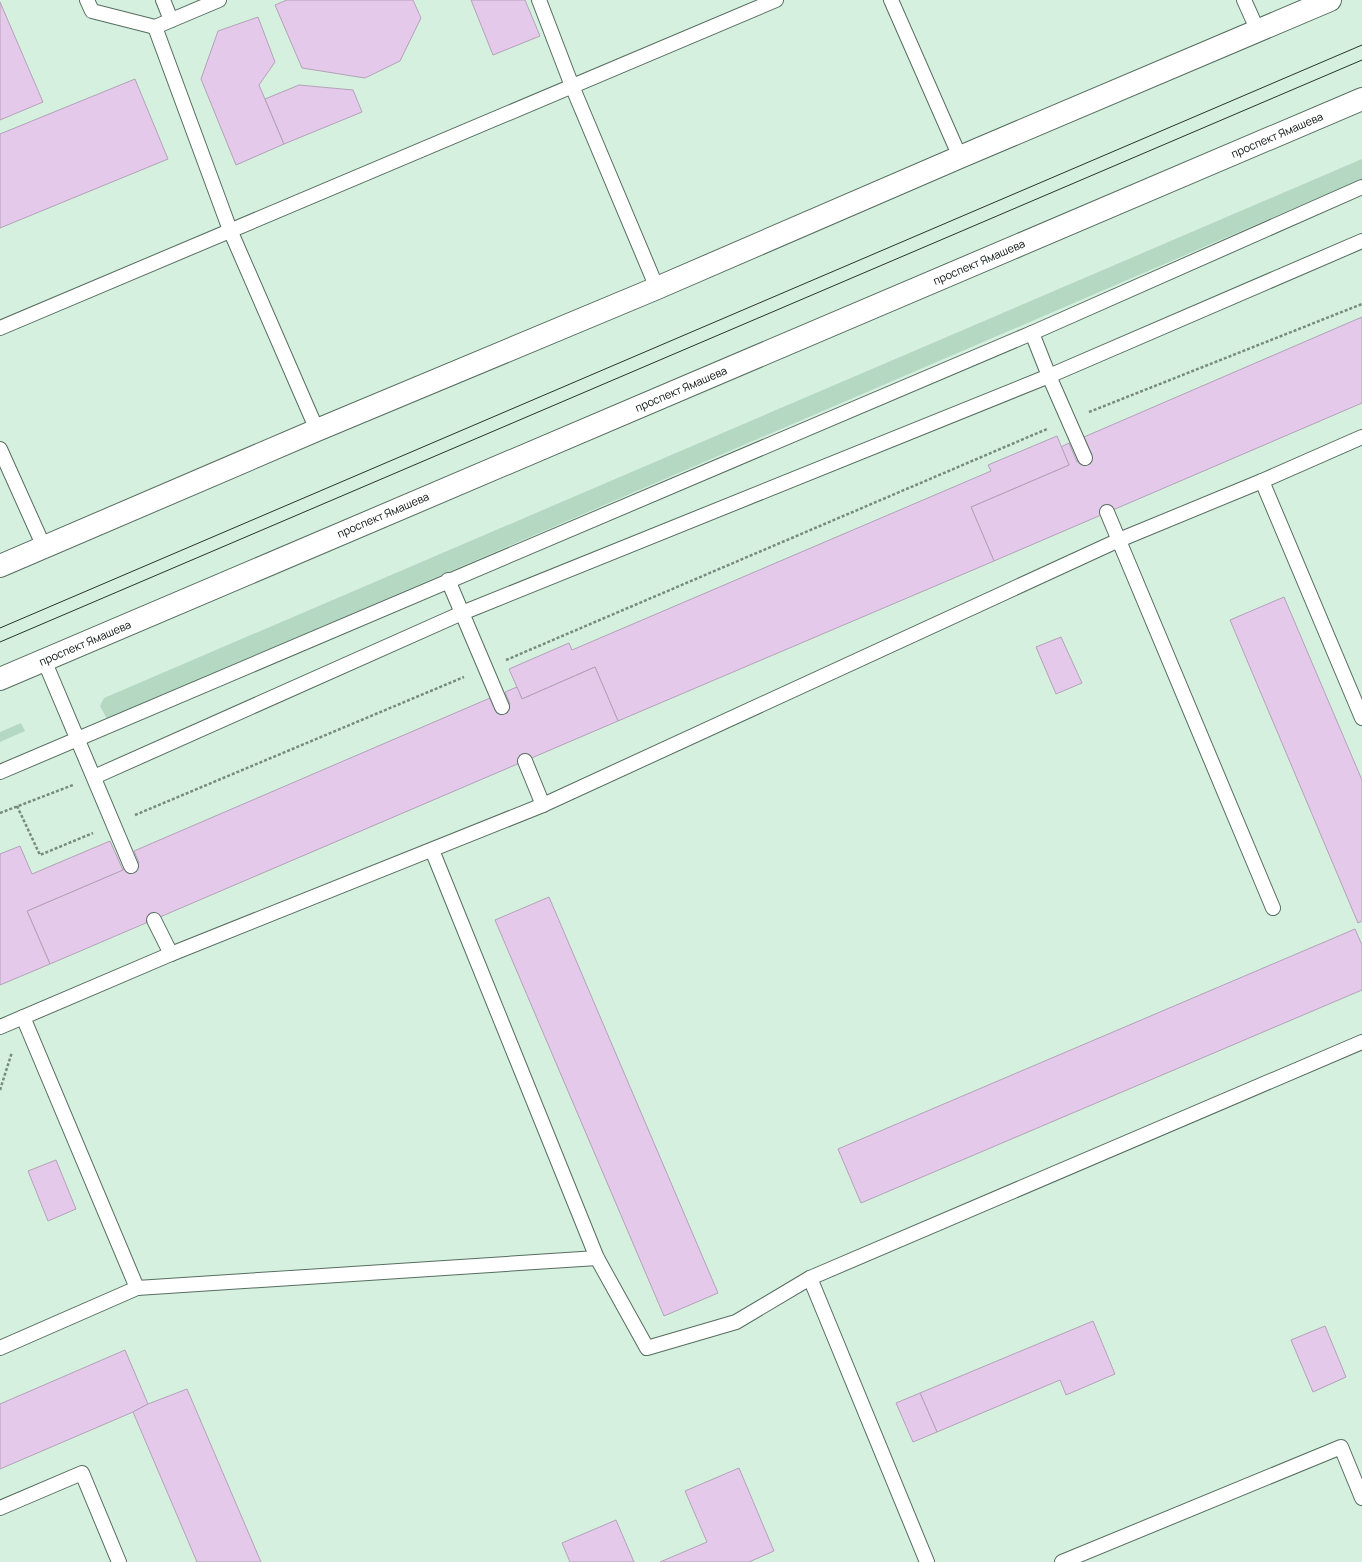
<svg xmlns="http://www.w3.org/2000/svg" width="1362" height="1562" font-family="Manrope,sans-serif">
	<style>
		.green { fill: #b5d8c3 }
		.building { fill: #e4c9eb; stroke: #b3a2b7 }
		.lines { fill: none; stroke-linecap: round; stroke-linejoin: round }
		.service-casing { stroke: #566d5f; stroke-width: 16 }
		.primary-casing { stroke: #566d5f; stroke-width: 24 }
		.path { stroke: #788a7f; stroke-width: 2.5; stroke-dasharray: 3 2; stroke-linecap: butt }
		.service { stroke: #fff; stroke-width: 14 }
		.primary { stroke: #fff; stroke-width: 22 }
		.tram { stroke: #29342d; stroke-width: 1 }
		.labels { text-anchor: middle; stroke-width: 4; stroke-linejoin: round; paint-order: stroke }
		.street-label { font-size: 11px; fill: #0a130e; stroke: #fff }
	</style>
	<rect width="100%" height="100%" fill="#d6f0e0"/>
	<g class="green">
		<polygon points="1362,159 1362,179 107,719 100,706 104,698"/>
		<polygon points="21,723 25,731 0,742 0,732"/>
	</g>
	<g class="building">
		<polygon points="287,0 413,0 421,18 400,61 365,78 302,68 275,5"/>
		<polygon points="471,0 525,0 540,36 493,55"/>
		<polygon points="0,2 43,102 0,120"/>
		<polygon points="258,17 275,62 259,85 284,144 236,165 201,79 218,31"/>
		<polygon points="135,79 168,159 0,228 0,134"/>
		<polygon points="299,85 353,90 362,112 284,144 265,99"/>
		<polygon points="1362,317 1362,403 994,561 971,507 1069,465 1061,447 1069,443 1077,462 1092,455 1084,437"/>
		<polygon points="1057,436 1069,465 971,507 994,561 618,721 595,667 522,699 509,669 569,643 572,650 991,471 988,465"/>
		<polygon points="1284,597 1362,780 1362,921 1358,923 1230,620"/>
		<polygon points="1061,637 1082,683 1056,694 1036,647"/>
		<polygon points="595,667 618,721 50,964 27,911 139,863 134,851 490,698 496,710 510,704 505,692 517,687 522,699"/>
		<polygon points="110,841 123,870 27,911 50,964 0,985 0,854 20,846 32,874"/>
		<polygon points="549,897 718,1293 664,1316 495,920"/>
		<polygon points="1355,929 1362,945 1362,990 861,1203 838,1149"/>
		<polygon points="56,1160 76,1209 48,1221 28,1171"/>
		<polygon points="1093,1321 1115,1374 1066,1395 1060,1380 937,1432 920,1393"/>
		<polygon points="1325,1326 1346,1377 1313,1392 1291,1340"/>
		<polygon points="125,1350 148,1404 133,1412 0,1469 0,1404"/>
		<polygon points="187,1389 261,1562 197,1562 133,1412 148,1404"/>
		<polygon points="920,1393 937,1432 913,1442 896,1403"/>
		<polygon points="739,1468 774,1551 749,1562 660,1562 707,1542 685,1491"/>
		<polygon points="616,1520 634,1562 570,1562 562,1543"/>
	</g>
	<g class="lines">
		<g class="service-casing">
			<g id="service">
				<polyline points="87,0 92,11 155,27 219,0"/>
				<polyline points="163,0 171,20"/>
				<polyline points="539,0 572,86 657,288"/>
				<polyline points="891,0 960,157"/>
				<polyline points="1244,0 1258,31"/>
				<polyline points="155,27 230,230 317,430"/>
				<polyline points="0,328 776,0"/>
				<polyline points="1032,333 1049,376 1085,458"/>
				<polyline points="0,449 44,547"/>
				<polyline points="1262,481 1362,718"/>
				<polyline points="1107,512 1273,908"/>
				<polyline points="448,580 502,707"/>
				<polyline points="44,660 131,866"/>
				<polyline points="525,761 543,805"/>
				<polyline points="0,772 1032,333 1362,187"/>
				<polyline points="94,777 462,613 1049,376 1362,241"/>
				<polyline points="432,850 597,1258 647,1348 736,1322 810,1278 1362,1042"/>
				<polyline points="154,920 171,954"/>
				<polyline points="0,1027 171,954 543,805 1119,540 1262,481 1362,437"/>
				<polyline points="810,1278 927,1562"/>
				<polyline points="137,1288 597,1258"/>
				<polyline points="0,1348 137,1288 23,1017"/>
				<polyline points="0,1508 82,1473 119,1562"/>
				<polyline points="1062,1562 1341,1447 1362,1498"/>
			</g>
		</g>
		<g class="primary-casing">
			<g id="primary">
				<polyline points="0,566 317,430 657,288 960,157 1330,0"/>
				<polyline points="0,679 1362,99"/>
			</g>
		</g>
		<g class="path">
			<polyline points="1089,412 1362,304"/>
			<polyline points="506,660 1047,429"/>
			<polyline points="17,806 40,855 93,833"/>
			<polyline points="0,813 73,785"/>
			<polyline points="135,815 464,677"/>
			<polyline points="0,1090 12,1052"/>
		</g>
		<use href="#service" class="service"/>
		<use href="#primary" class="primary"/>
		<g class="tram">
			<polyline points="0,628 1362,45"/>
			<polyline points="0,642 1362,60"/>
		</g>
	</g>
	<g class="labels">
		<g class="street-label">
			<text transform="translate(1277 135) rotate(-23)" y="4">проспект Ямашева</text>
			<text transform="translate(979 262) rotate(-23)" y="4">проспект Ямашева</text>
			<text transform="translate(681 389) rotate(-23)" y="4">проспект Ямашева</text>
			<text transform="translate(383 515) rotate(-23)" y="4">проспект Ямашева</text>
			<text transform="translate(85 643) rotate(-23)" y="4">проспект Ямашева</text>
		</g>
	</g>
</svg>
